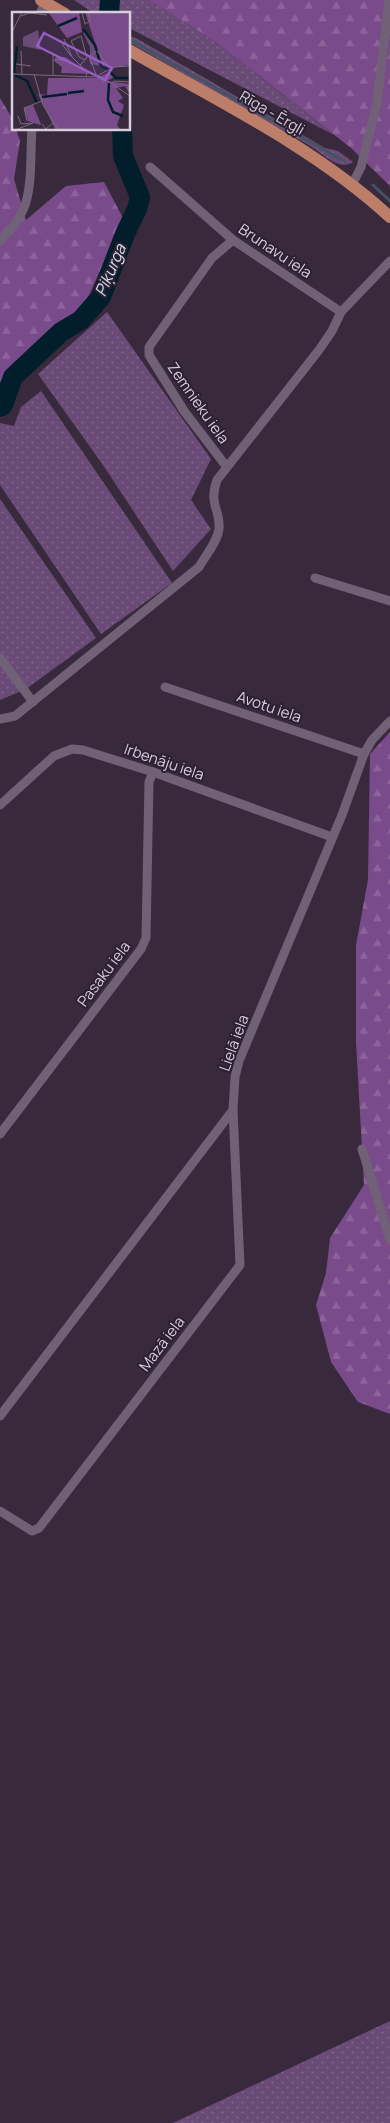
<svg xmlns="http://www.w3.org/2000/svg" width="390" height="2123" font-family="Manrope,sans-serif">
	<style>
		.grass { fill: url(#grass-dots) }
		.forest { fill: url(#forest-firs) }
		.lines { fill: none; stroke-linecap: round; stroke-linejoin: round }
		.stream { stroke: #425361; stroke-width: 3 }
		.river { stroke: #021e2d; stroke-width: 20 }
		.street { stroke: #716177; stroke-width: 9 }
		.primary { stroke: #bc7e69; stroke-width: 12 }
		.labels { text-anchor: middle; stroke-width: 4; stroke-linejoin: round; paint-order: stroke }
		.street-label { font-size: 15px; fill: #d7cedb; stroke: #2d2033 }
		.water-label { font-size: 16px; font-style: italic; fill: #cee3f0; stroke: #2d2033 }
		.inset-river { fill: none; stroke: #021e2d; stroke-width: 2.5 }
		.inset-road { fill: none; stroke: #786b7c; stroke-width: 1 }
		.view { fill: #975dc7; fill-opacity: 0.15; stroke: #975dc7; stroke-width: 2.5 }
		.inset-edge { fill: none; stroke: #d7cedb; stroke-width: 2.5 }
	</style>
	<defs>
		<pattern id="grass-dots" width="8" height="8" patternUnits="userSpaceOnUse" patternTransform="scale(1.25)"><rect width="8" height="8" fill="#6a4a76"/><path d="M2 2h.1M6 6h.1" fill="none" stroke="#7f6389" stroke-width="1.8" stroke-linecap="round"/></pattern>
		<pattern id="forest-firs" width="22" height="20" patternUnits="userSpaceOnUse" patternTransform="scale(1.25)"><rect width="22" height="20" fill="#7a4b8b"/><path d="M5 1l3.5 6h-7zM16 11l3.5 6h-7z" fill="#8c649b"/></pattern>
	</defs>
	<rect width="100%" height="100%" fill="#38293d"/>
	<g class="grass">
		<polygon points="74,0 103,0 106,7 102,14 95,14"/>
		<polygon points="115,0 148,0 213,40 334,135 129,28 129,14 115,14"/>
		<path d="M 129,36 L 136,38 L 325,148 L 338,151 L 353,162 C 339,171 324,155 312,147 L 129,42 Z"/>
		<polygon points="107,312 211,459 191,500 211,529 173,571 103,465 38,374"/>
		<polygon points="41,391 172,583 101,634 0,485 0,423 14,426 21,407"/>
		<polygon points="0,499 96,638 26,689 0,700"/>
		<polygon points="390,2021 390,2123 173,2123"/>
	</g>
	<g class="forest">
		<polygon points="148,0 390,0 390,186 351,148 213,40"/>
		<polygon points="0,98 12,118 14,129 16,129 20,141 14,179 26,220 66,186 104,182 123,218 80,316 0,382"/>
		<polygon points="390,732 390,1414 358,1402 331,1362 316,1305 326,1273 330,1238 364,1185 356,1042 356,945 368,880 370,754"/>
	</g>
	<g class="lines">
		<g class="stream">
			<polyline points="129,39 344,161"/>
			<polyline points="373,185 390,201"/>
		</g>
		<g class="river">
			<polyline points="109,14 110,0"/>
			<polyline points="0,407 3,405 13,377 61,332 81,320 101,297 125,234 137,209 140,197 123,156 122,129"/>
		</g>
		<g class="street">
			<polyline points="40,14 45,2"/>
			<polyline points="150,167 233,240 341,312 390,261"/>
			<polyline points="352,185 361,167 377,103 389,0"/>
			<path d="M 0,241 C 9,232 18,222 23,210 C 33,189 30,152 32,129"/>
			<polyline points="226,466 184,411 149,355 149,347 212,258 233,240"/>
			<polyline points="315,578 390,601"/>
			<polyline points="0,658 33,702"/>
			<polyline points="165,687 364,754"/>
			<path d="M 0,719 L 15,716 L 199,567 C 205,556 217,543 219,529 C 221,510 208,505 217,480 L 319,350 L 332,331 L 341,312"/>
			<polyline points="0,805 54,756 72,749 83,750 153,772 332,837"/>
			<polyline points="0,1134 141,949 146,938 149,782 153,772"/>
			<polyline points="362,1149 390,1240"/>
			<polyline points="0,1416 233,1110 235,1077 239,1061 342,815 364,754 372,740 390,721"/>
			<polyline points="0,1511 32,1531 39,1528 240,1265 233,1110"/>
		</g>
		<g class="primary">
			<polyline points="41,0 65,14"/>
			<path d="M 129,50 C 218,101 314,147 390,217"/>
		</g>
	</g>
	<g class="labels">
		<g class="street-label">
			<text transform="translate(272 113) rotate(30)" y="5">Rīga - Ērgļi</text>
			<text transform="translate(275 251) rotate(34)" y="5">Brunavu iela</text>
			<text transform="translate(198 403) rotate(55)" y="5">Zemnieku iela</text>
			<text transform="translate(269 707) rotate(19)" y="5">Avotu iela</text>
			<text transform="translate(164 762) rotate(19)" y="5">Irbenāju iela</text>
			<text transform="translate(104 974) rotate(-53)" y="5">Pasaku iela</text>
			<text transform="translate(234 1043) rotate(-70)" y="5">Lielā iela</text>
			<text transform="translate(162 1344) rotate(-53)" y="5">Mazā iela</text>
		</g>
		<g class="water-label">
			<text transform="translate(110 270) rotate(-67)" y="6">Piķurga</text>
		</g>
	</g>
	<g transform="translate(12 12)">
		<rect width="118" height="118" fill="#38293d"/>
		<path d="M 26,18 L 29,38 L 11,34 L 11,22 L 11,25 ZM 74,20 L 82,33 L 88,54 L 78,52 L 78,35 L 71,21 Z" fill="#6a4a76"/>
		<path d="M 36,0 L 67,0 L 70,20 L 55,26 ZM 73,0 L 117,0 L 117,53 L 99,56 L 93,53 L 91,56 ZM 44,45 L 53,45 L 78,62 L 49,61 L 50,55 L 42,49 ZM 99,60 L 102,65 L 95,69 L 117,72 L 117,81 L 113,74 L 104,76 L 111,86 L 106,89 L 112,93 L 105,113 L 108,117 L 43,117 L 26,82 L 35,83 L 36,66 L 84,66 ZM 21,93 L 29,112 L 28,113 L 16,109 L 12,96 Z" fill="#7a4b8b"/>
		<path class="inset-river" d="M 46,14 L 65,6M 71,17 L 83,33 L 89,54 L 97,58M 97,59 L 104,66 L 118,66M 2,61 L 5,34M 3,63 L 15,69 L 25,91M 97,71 L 96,88 L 101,100 L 111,104M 56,81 L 72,79M 30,85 L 55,82"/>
		<path class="inset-road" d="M 70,0 L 73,12 L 78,9 L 76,0M 9,4 L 17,1 L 35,3M 0,20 L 10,0M 52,27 L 60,45 L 75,60 L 74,65M 53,30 L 50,32 L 59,44M 9,39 L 10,62M 85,39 L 99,57M 41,43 L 41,63M 42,47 L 57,49M 4,52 L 19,54M 68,53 L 73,48 L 74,46 L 75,46 L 69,24 L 59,29 L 67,45 L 73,48M 0,62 L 83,65 L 102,55 L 118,54M 22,62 L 31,93 L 47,118M 84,62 L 77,45 L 84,39M 88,64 L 118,84M 99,72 L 102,69 L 118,70M 6,104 L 9,112 L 21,111M 15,109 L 12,96 L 30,89M 30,112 L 34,117 L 42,110M 3,118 L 21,111"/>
		<path class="view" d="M 32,21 L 100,56 L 93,68 L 25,34 Z"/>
		<rect width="118" height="118" class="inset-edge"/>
	</g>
</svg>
